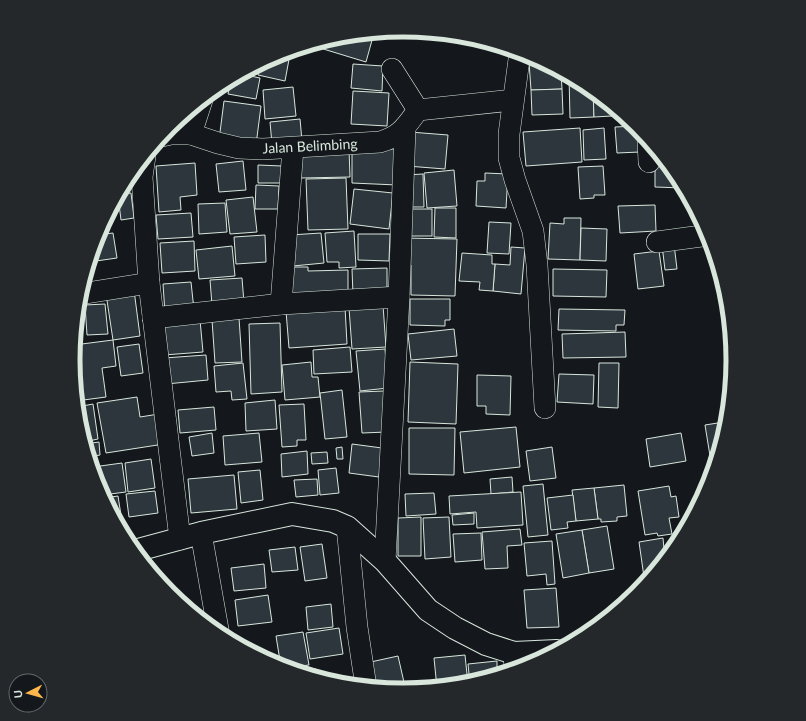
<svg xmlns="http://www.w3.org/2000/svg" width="806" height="721" font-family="Lato,sans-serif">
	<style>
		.building { fill: #2c363c; stroke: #d8e6dc }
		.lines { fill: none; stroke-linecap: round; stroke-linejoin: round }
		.minor-casing { stroke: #d8e6dc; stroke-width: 22 }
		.tertiary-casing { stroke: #d8e6dc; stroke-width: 24 }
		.minor { stroke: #14181c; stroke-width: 21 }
		.tertiary { stroke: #14181c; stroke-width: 22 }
		.labels { text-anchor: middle; stroke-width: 3; stroke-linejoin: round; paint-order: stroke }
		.street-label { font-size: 14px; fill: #d8e6dc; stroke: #14181c }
		.rim { fill: none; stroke: #d8e6dc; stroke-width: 5 }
	</style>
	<rect width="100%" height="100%" fill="#14181c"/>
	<g class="building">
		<polygon points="374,33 366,62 320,48 322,42 339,36"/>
		<polygon points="284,53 290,54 285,81 258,75 260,64 277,55"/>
		<polygon points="541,61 561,72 562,89 531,90 529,62"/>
		<polygon points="353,64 383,66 382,91 351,88"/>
		<polygon points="257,66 256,73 246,71"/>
		<polygon points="241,74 260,78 256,99 228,94 231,80"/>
		<polygon points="569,76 587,86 593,91 594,117 570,118"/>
		<polygon points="293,87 296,116 265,119 263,90"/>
		<polygon points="562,89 563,114 532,115 531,90"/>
		<polygon points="353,91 389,93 387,126 351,124"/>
		<polygon points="593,91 611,106 612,116 594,117"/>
		<polygon points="224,101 261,106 256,145 219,140"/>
		<polygon points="300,119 302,141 272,144 270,122"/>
		<polygon points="636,126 646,138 640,152 617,153 615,127"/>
		<polygon points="580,128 582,162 526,166 523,132"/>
		<polygon points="604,128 606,159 584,160 583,130"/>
		<polygon points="410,132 448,135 445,169 407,166"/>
		<polygon points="352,148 397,149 397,185 352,183"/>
		<polygon points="349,149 350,177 301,178 300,150"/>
		<polygon points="655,160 664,161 678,177 684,188 655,187"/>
		<polygon points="243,161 246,190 219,192 216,164"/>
		<polygon points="195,163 197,195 180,197 181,210 159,212 156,166"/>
		<polygon points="258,165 282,166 281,183 258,183"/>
		<polygon points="603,166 605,195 594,195 594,198 580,199 578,167"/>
		<polygon points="454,170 457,206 427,208 424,173"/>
		<polygon points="485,173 508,174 506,208 476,206 477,181 485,181"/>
		<polygon points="423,174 424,207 406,207 405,175"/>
		<polygon points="346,178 348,229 308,230 306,179"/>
		<polygon points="256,185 279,186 278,209 255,209"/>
		<polygon points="354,189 393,193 389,229 350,224"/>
		<polygon points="131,193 134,218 121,220 118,196 119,194"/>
		<polygon points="253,197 257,232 230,234 226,200"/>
		<polygon points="225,203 227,232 199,234 198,204"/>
		<polygon points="655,205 656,231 620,233 618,206"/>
		<polygon points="435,208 456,208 456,238 434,237"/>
		<rect x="408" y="209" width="24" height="27"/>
		<polygon points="191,213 193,237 158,239 156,215"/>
		<polygon points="564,218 581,218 580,260 548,259 550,223 564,224"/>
		<polygon points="489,222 511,223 509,254 487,253"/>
		<polygon points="581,228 607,229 606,261 580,260"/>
		<polygon points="354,231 356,267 339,268 339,262 327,262 325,233"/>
		<polygon points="113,233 117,258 89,262 97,235"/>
		<polygon points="321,233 324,263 293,266 290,235"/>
		<polygon points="358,234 390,234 389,261 358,260"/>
		<polygon points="265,235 266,262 236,264 234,237"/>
		<polygon points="403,238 457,239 455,296 411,295 411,265 402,265"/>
		<polygon points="194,241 195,271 162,273 160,243"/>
		<polygon points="674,244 677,269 665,270 662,245"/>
		<polygon points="232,246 235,276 199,279 196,250"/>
		<polygon points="511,247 525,248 521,294 493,291 495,264 510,265"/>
		<polygon points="659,251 664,286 638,289 634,254"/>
		<polygon points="462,253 492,255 492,264 495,264 493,291 479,290 480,282 459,281"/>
		<polygon points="288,267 308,267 308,271 348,270 348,297 288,297"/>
		<polygon points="387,268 387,295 353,295 352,269"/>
		<polygon points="553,269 607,270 606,297 553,296"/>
		<polygon points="242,278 244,303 212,305 210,280"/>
		<polygon points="191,282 194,310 165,313 163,284"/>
		<polygon points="134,290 140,336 113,340 106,294"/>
		<polygon points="410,299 450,299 450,320 445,320 445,326 410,325"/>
		<polygon points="105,304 108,334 87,335 85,305"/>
		<polygon points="383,305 386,347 352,349 349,308"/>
		<polygon points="345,307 347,344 289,348 286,311"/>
		<polygon points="559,309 625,310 624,325 616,325 616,331 558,330"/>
		<polygon points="239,318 242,362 215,363 212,320"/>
		<polygon points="200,320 203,352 164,355 162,323"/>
		<polygon points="280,323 282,392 251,394 249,324"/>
		<polygon points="454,329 457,356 411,360 408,334"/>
		<polygon points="625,332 626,357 563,358 562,334"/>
		<polygon points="113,340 116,366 102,368 106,397 76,401 73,360 74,345"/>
		<polygon points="139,344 143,373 121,376 117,347"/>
		<polygon points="350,347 352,372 314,374 313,350"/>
		<polygon points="385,349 388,388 360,391 356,351"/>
		<polygon points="206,355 208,380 166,384 164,358"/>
		<polygon points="311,362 312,377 318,377 320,397 285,400 282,365"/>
		<polygon points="410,362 458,364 456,424 408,422"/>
		<polygon points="243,363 247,399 232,400 231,391 216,392 214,366"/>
		<polygon points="599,363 619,363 618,408 598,407"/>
		<polygon points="559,374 594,375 593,404 557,402"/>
		<polygon points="477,375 511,376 510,415 486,414 486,406 477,406"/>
		<polygon points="342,390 347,437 325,439 320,393"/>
		<polygon points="384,391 387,432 362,433 359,392"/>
		<polygon points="137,397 140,417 159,414 164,444 106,453 97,403"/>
		<polygon points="730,399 728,419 725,400"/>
		<polygon points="275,400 277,429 246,431 245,403"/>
		<polygon points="93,404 98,439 84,442 79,425 77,407"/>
		<polygon points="304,404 306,440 297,440 297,446 282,447 279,405"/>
		<polygon points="214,407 216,430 180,433 178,410"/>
		<polygon points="724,422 726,430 716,461 711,462 705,425"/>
		<polygon points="516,427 520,467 464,473 460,432"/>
		<polygon points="409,428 455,428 454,475 409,474"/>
		<polygon points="212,433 214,453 192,456 189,437"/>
		<polygon points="259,433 262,462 225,465 223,436"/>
		<polygon points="681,433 686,461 650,467 646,439"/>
		<polygon points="99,442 100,455 88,457 85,444"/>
		<polygon points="352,444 382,448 379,477 349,473"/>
		<polygon points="342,447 343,459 337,459 336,448"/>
		<polygon points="552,447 556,478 530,481 526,451"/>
		<polygon points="307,451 308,474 282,477 281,454"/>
		<polygon points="327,452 328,463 312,464 311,453"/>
		<polygon points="151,459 155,488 128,492 125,463"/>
		<polygon points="122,463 126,492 102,495 98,487 93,467"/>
		<polygon points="336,468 339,493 320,495 318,470"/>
		<polygon points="260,470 263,500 241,503 238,472"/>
		<polygon points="234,475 237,509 191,513 188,479"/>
		<polygon points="512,477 513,492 491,494 490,479"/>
		<polygon points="317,479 318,495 296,497 294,480"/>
		<polygon points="543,484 548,535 528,537 523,486"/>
		<polygon points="624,485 627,516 617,517 617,521 601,522 601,519 598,519 594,488"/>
		<polygon points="669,486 671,497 676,496 679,517 669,518 672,534 658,536 657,533 645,535 638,491"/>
		<polygon points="594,488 598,519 576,521 572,490"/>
		<polygon points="155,491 158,513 129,517 126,494"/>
		<polygon points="521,492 523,525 477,528 476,512 450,514 449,496"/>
		<polygon points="434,493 436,514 406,516 405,494"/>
		<polygon points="573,495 576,521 567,522 568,528 551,530 547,498"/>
		<polygon points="118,496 123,528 120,528 104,498"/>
		<polygon points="474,513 474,524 453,525 452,515"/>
		<polygon points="421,517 421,556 398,556 398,518"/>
		<polygon points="449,517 451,557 425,559 423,518"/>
		<polygon points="607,526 614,569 589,573 582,530"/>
		<polygon points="520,529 522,545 507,546 508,568 485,569 482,532"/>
		<polygon points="582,530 589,573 563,578 556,534"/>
		<polygon points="481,533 482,560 455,562 453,534"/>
		<polygon points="663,538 664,549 670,548 671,552 645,584 639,542"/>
		<polygon points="552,541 555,584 547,585 546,574 527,576 524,543"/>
		<polygon points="322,544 327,578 305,581 300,547"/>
		<polygon points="295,547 298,570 272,572 269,550"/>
		<polygon points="264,564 266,588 234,591 231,568"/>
		<polygon points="556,588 559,627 527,628 524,590"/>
		<polygon points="268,595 272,622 238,626 235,600"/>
		<polygon points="331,604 333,627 308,630 306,607"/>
		<polygon points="339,628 343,654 310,659 306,633"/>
		<polygon points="303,632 309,665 285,668 281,667 276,636"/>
		<polygon points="465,655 468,684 437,688 434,658"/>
		<polygon points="398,656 406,691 371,688 366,663"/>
		<polygon points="497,661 497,667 508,666 509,672 470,684 468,664"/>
		<polygon points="316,669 318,678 297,672"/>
		<polygon points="348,680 349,686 333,683"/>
	</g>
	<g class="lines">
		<g class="minor-casing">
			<g id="minor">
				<polyline points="520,52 509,134 509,158 515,180 533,231 537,265 545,408"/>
				<polyline points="392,69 418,110"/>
				<polyline points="418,110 513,100"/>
				<polyline points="191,134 202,100"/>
				<path d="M 162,136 L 171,134 L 191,134 L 218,143 L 239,148 L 263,149 L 380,142 C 401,136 406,126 418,110"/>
				<polyline points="648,140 649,162"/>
				<polyline points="145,156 142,177 149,283 180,539"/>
				<polyline points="657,242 709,235"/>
				<polyline points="80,294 149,283"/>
				<polyline points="281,304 293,148"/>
				<polyline points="153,318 281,304 399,297"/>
				<polyline points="347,527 357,627 366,687"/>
				<polyline points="201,533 219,635"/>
				<polyline points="385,561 399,297 405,128"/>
				<polyline points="514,653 515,670"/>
			</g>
		</g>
		<g class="tertiary-casing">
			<polyline id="tertiary" points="134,551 201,533 292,514 333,521 347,527 385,561 428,610 455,628 486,644 514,653 557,651"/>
		</g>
		<use href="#minor" class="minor"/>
		<use href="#tertiary" class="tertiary"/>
	</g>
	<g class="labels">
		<g class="street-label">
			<text transform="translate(310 146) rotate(-3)" y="5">Jalan Belimbing</text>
		</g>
	</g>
	<path d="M0 0H806V721H0ZM80 360a323 323 0 1 1 646 0a323 323 0 1 1-646 0Z" fill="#24282b" fill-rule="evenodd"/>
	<path class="rim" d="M80 360a323 323 0 1 1 646 0a323 323 0 1 1-646 0Z"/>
	<g transform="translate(28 693) rotate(264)"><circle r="19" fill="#14181c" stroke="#626a69"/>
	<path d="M0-3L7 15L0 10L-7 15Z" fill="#ffb74d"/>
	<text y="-6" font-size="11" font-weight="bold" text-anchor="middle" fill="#d8e6dc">U</text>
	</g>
</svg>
